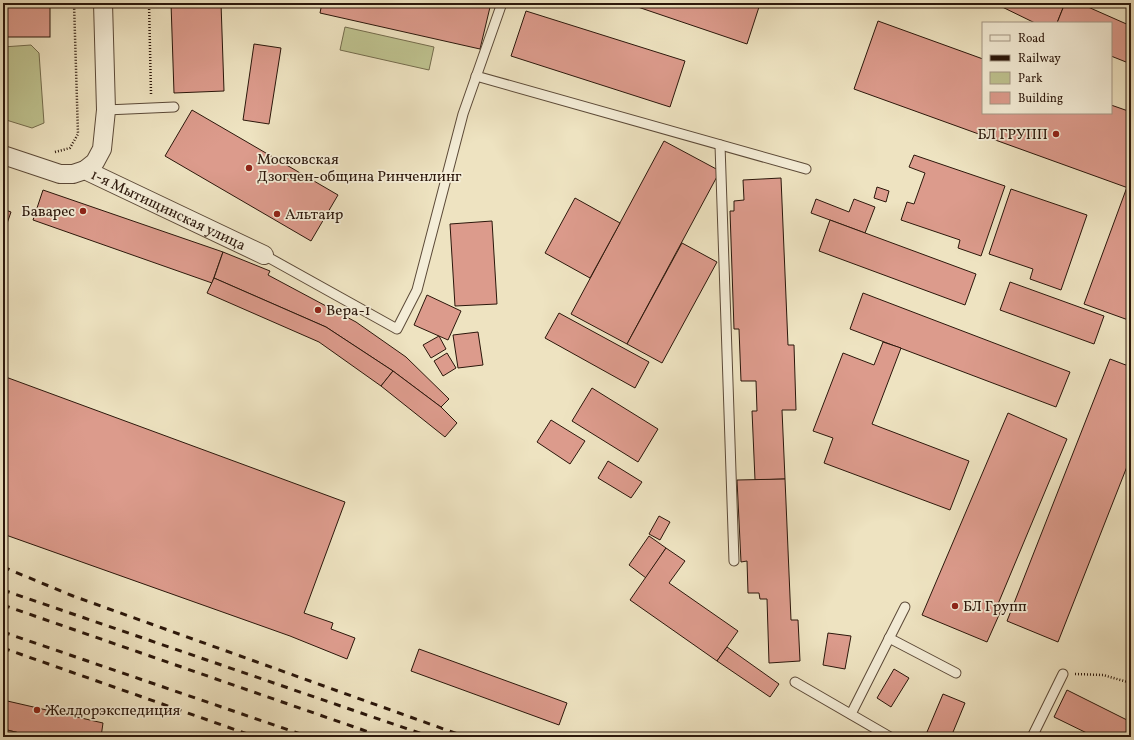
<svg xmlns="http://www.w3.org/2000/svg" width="1134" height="740" font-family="Vollkorn,serif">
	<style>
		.green { fill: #bec28f; stroke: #746c4d }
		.building { fill: #dc9b8c; stroke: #2b170b }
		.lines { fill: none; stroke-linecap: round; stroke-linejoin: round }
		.service-casing { stroke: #5c4a38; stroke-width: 11 }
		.minor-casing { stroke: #5c4a38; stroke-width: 20 }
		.path { stroke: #2b170b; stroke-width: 2.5; stroke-dasharray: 1 2; stroke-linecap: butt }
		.service { stroke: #f4edd7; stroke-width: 9 }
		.minor { stroke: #f4edd7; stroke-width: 18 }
		.rail { stroke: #2b170b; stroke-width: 3; stroke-dasharray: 7 7; stroke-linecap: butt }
		.poi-dot { fill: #8f2418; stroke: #f4edd7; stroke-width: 1.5 }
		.labels { text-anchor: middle; stroke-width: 3.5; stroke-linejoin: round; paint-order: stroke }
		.poi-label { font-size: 15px; fill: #2b170b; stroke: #f4edd7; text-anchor: start }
		.street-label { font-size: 15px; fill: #2b170b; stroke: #f4edd7 }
	</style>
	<rect width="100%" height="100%" fill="#eee3c1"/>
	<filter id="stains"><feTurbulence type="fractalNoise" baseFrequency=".005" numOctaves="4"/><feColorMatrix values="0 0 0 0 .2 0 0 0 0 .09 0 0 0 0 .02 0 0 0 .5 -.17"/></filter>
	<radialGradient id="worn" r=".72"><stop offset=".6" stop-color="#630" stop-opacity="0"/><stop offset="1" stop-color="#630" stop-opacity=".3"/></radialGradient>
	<g class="green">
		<polygon points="345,27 434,47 429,70 340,50"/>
		<polygon points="31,45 39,53 44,123 32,128 3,119 3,47"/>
	</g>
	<g class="building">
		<rect x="3" y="3" width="47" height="34"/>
		<polygon points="171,3 221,3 224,91 174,93"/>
		<polygon points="322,3 491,3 480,49 320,13"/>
		<polygon points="626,3 748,3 759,7 747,44"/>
		<polygon points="994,3 1065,3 1057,23 1035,23"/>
		<polygon points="1065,3 1079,3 1131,26 1131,64 1111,56 1111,23 1057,23"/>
		<polygon points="526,11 685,61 670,107 511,56"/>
		<polygon points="878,21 983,59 983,113 1111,113 1111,105 1131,112 1131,189 854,89"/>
		<polygon points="254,44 281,48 269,124 243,120"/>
		<polygon points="192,110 338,195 311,241 165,156"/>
		<polygon points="664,141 720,171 627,344 571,314"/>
		<polygon points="914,155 1005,186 981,256 958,248 960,240 901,220 907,202 914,204 925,173 909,167"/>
		<polygon points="781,178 788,345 794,345 796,410 782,410 785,479 755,480 752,411 757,411 756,381 741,381 739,329 734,329 730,211 734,211 734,201 744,200 743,180"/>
		<polygon points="877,187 889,191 886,202 874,198"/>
		<polygon points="1127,187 1131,189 1131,321 1084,304"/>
		<polygon points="1011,189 1087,215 1061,290 1030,279 1033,269 989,254"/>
		<polygon points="43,190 223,252 212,283 33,220"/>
		<polygon points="575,198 620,223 590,278 545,253"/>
		<polygon points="816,199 849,212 854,199 875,207 865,233 811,213"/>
		<polygon points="3,209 11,212 3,235"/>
		<polygon points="830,220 976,274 965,305 819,251"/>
		<polygon points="492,221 497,304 455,306 450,224"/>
		<polygon points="682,243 717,262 662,363 627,344"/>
		<polygon points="223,252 270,271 268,275 356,322 406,357 449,399 441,407 393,371 326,327 214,278"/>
		<polygon points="214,278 326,327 393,371 381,386 319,342 207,293"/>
		<polygon points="1010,282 1104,316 1094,344 1000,310"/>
		<polygon points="863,293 1070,372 1056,407 850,329"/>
		<polygon points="427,295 461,311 448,340 414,325"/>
		<polygon points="559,313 649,362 635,388 545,338"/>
		<polygon points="478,332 483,365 458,368 453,335"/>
		<polygon points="439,336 446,349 431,358 423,345"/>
		<polygon points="883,342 901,348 872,424 969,461 950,510 824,463 833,438 813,431 843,353 874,365"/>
		<polygon points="447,353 456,368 443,376 434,361"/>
		<polygon points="1110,359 1131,367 1131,465 1128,464 1058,642 1007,621"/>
		<polygon points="393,371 441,407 457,423 445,437 381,386"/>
		<polygon points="3,376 345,502 304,613 333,623 331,629 355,638 347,659 290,636 3,534"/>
		<polygon points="592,388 658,429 638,462 572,421"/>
		<polygon points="1008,413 1067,439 998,604 1003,606 987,642 922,615"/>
		<polygon points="551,420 585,441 570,464 537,442"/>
		<polygon points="608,461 642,482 631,498 598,478"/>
		<polygon points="785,479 791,620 798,620 800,661 769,663 767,599 760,599 759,593 748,593 747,561 741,562 737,480"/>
		<polygon points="659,516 670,522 660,540 649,534"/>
		<polygon points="649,536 666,548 646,578 629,565"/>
		<polygon points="666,548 685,561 669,583 738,631 717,661 630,600"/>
		<polygon points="828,633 851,636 845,669 823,665"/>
		<polygon points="727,647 779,684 770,697 717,661"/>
		<polygon points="419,649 567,703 559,725 411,671"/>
		<polygon points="894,669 909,678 891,707 877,698"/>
		<polygon points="1067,690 1131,722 1131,737 1095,737 1054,717"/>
		<polygon points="943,694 965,703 951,737 940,737 927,732"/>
		<polygon points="3,700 103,723 101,737 36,737 3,729"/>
		<polygon points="3,729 36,737 3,737"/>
	</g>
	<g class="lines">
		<g class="service-casing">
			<g id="service">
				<polyline points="476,76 806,169"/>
				<polyline points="106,110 174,107"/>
				<polyline points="720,145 734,561"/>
				<polyline points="264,255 397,329 417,290 463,114 502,3"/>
				<polyline points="889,638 956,673"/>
				<polyline points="795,682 890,737"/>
				<polyline points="851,714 905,607"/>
				<polyline points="1032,737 1063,674"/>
			</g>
		</g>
		<g class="minor-casing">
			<g id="minor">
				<path id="s1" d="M 3,155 L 60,174 L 73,174 L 85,170 L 264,255"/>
				<polyline points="85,170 95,162 102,149 106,110 103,3"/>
			</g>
		</g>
		<g class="path">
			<polyline points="149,3 151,94"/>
			<polyline points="55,152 70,148 78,134 74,3"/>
			<polyline points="1075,674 1103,675 1131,683"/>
		</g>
		<use href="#service" class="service"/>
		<use href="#minor" class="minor"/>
		<g class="rail">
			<polyline points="3,567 73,596 466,737"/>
			<polyline points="3,590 431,737"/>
			<polyline points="3,605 383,737"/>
			<polyline points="3,632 309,737"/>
			<polyline points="3,648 256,737"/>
		</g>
	</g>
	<g class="poi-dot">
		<circle cx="1056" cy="134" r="4"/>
		<circle cx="249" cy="168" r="4"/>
		<circle cx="83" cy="211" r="4"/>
		<circle cx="277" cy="214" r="4"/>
		<circle cx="318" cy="310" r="4"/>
		<circle cx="955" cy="606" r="4"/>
		<circle cx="37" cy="710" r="4"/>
	</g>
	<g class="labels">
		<g class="poi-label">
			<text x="1048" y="139" text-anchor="end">БЛ ГРУПП</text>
			<text x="257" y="164">Московская<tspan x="257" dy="17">Дзогчен-община Ринченлинг</tspan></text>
			<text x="75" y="216" text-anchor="end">Баварес</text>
			<text x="285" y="219">Альтаир</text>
			<text x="326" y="315">Вера-1</text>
			<text x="963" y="611">БЛ Групп</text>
			<text x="45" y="715">Желдорэкспедиция</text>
		</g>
		<g class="street-label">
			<text dy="5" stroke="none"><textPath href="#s1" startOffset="178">1-я Мытищинская улица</textPath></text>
		</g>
	</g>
	<rect width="1134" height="740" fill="none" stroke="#eee3c1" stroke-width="16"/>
	<rect x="4" y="4" width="1126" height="732" fill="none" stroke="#2b170b" stroke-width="2"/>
	<rect x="8" y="8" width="1118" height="724" fill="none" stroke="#2b170b"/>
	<rect x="982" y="22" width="130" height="92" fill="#f4edd7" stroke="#a49785"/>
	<rect x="990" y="35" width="20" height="6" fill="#f4edd7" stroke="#a49785"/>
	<text x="1018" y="42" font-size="12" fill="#2b170b">Road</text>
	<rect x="990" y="55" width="20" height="6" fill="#2b170b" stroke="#a49785"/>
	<text x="1018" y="62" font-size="12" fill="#2b170b">Railway</text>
	<rect x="990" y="72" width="20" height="12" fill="#bec28f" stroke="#a49785"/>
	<text x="1018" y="82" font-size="12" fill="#2b170b">Park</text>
	<rect x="990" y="92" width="20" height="12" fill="#dc9b8c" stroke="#a49785"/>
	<text x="1018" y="102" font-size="12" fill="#2b170b">Building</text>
	<rect width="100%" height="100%" filter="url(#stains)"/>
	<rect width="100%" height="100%" fill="url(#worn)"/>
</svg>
